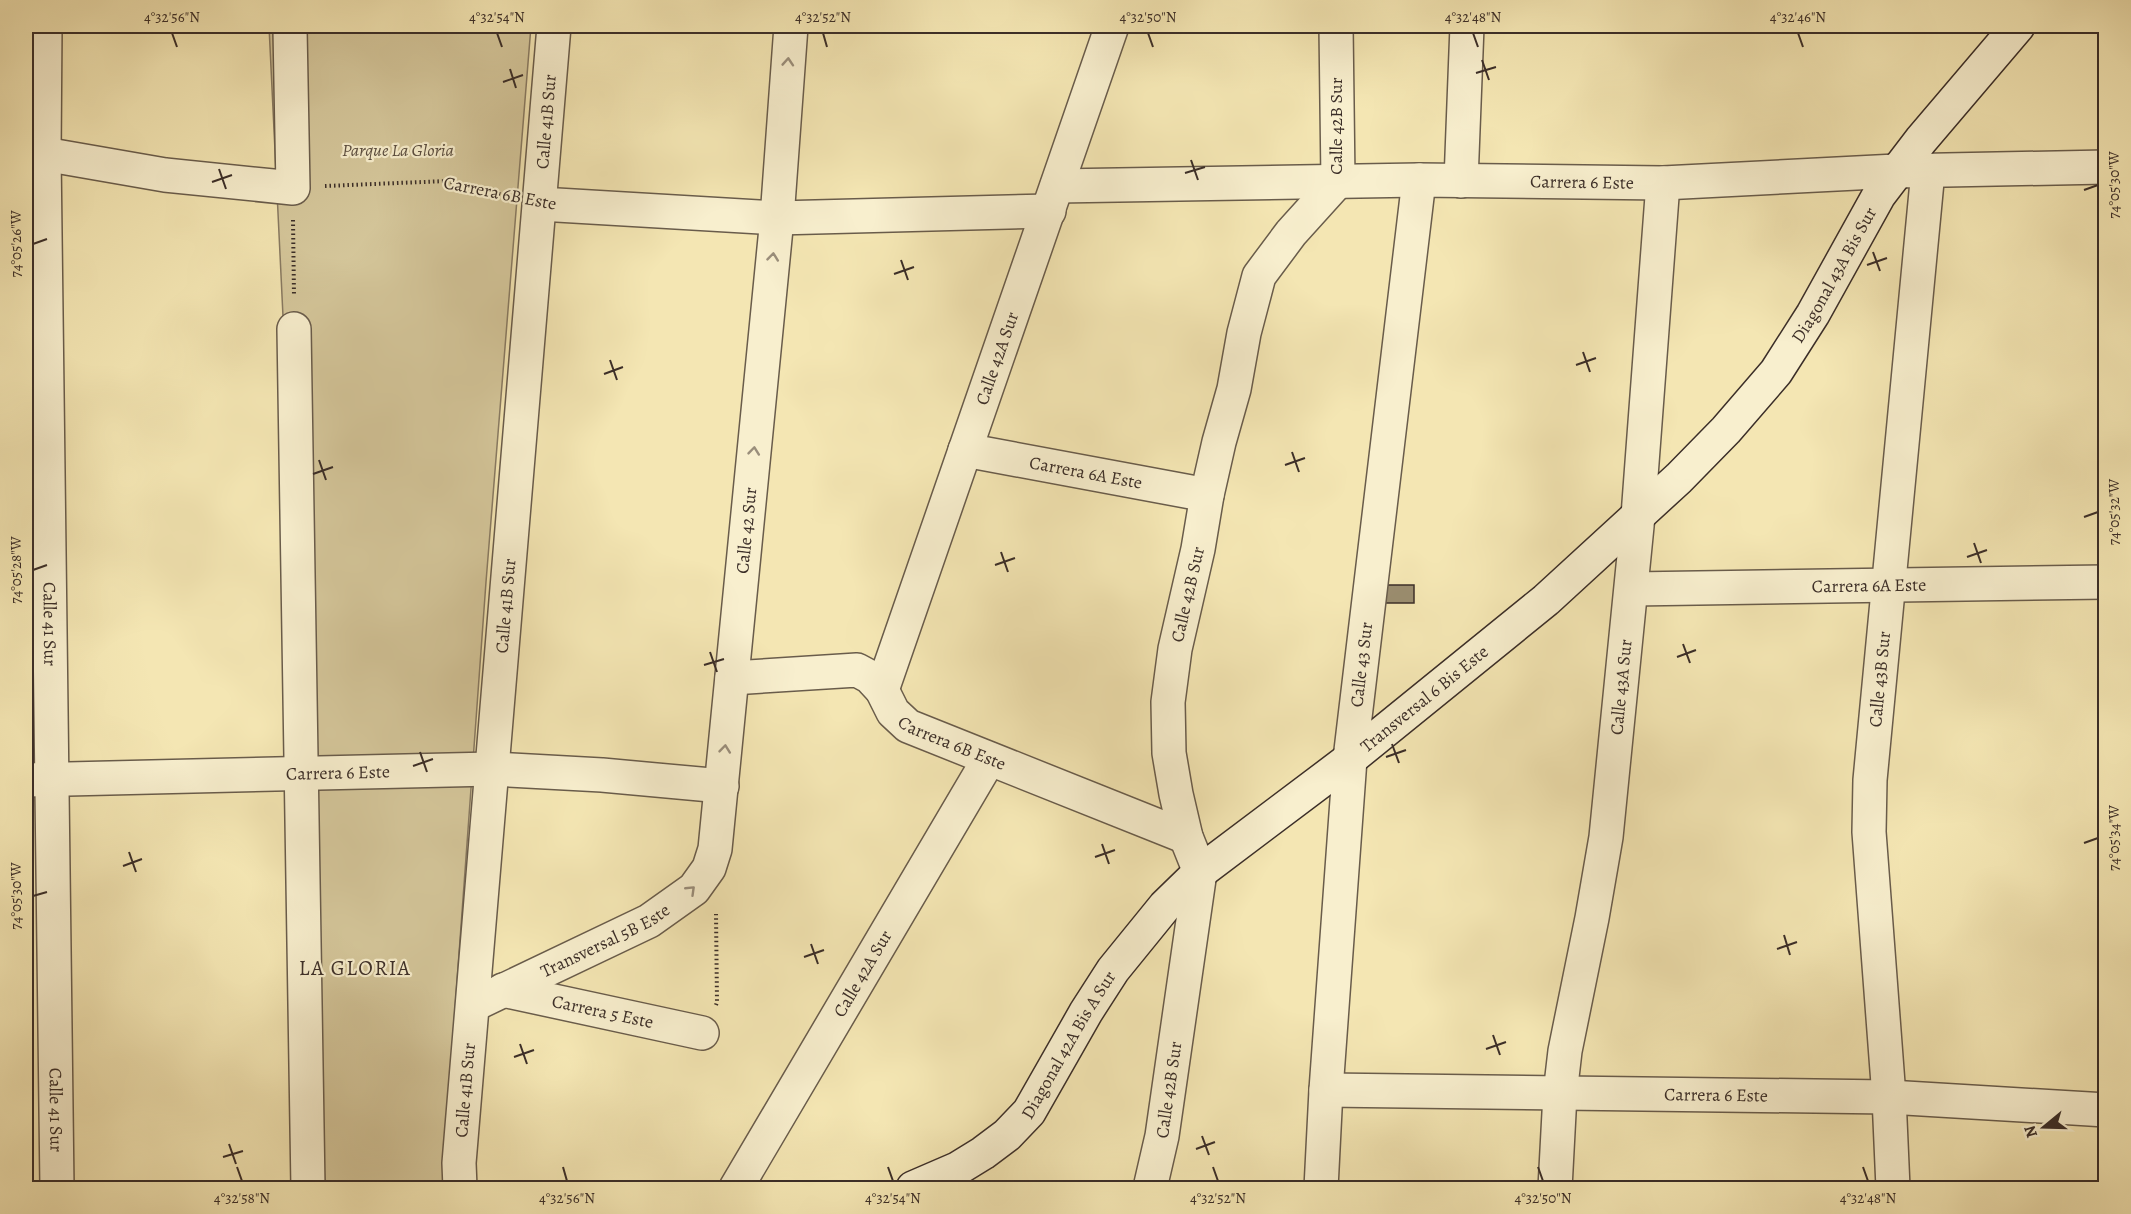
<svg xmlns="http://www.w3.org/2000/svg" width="2131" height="1214" font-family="Alegreya,serif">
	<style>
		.green { fill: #d5c79b; stroke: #887a62; stroke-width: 1.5 }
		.building { fill: #9b8e70; stroke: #3b2e28; stroke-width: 1.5 }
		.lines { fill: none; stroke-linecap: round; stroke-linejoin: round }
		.street-casing { stroke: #695c4b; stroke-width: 36 }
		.secondary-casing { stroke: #3b2e28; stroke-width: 36 }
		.path { stroke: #3b2e28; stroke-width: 4; stroke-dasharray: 1.5 3; stroke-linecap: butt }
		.street { stroke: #f8efce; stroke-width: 33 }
		.secondary { stroke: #f8efce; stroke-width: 33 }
		.oneway { stroke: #9a8e7b }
		.ticks { fill: none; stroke: #3b2e28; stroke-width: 2 }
		.labels { text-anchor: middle; stroke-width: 4.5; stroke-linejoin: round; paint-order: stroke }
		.street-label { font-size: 18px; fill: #3b2e28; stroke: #f8efce }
		.park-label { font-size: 18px; font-style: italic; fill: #5a4d3f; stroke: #f8efce }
		.quarter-label { font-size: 21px; letter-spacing: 1.5px; fill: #3b2e28; stroke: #f8efce }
		.neatline { fill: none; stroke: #3b2e28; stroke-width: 2 }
		.ticks-label { font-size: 15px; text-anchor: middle; fill: #3b2e28 }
	</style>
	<rect width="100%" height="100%" fill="#f4e6b3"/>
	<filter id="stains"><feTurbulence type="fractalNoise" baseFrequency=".00333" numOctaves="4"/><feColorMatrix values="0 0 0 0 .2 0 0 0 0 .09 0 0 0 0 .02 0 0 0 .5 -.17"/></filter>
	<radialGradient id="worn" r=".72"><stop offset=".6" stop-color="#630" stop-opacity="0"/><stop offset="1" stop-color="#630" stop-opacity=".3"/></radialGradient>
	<polygon class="green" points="269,26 531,26 486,582 446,1133 450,1188 325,1188"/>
	<rect class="building" x="1384" y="585" width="30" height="18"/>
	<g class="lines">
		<g class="street-casing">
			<g id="street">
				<path id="s1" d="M 45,26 L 44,154 L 57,1188"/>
				<polyline points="26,155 44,154 165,175 293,188 290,29"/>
				<polyline points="1461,181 1467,26"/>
				<path id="s2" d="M 1057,186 L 1419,180 L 1663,183 L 1896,171 L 2106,167"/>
				<polyline points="540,204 777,218 1049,211"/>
				<polyline points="294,329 308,1188"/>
				<path id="s3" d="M 965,450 L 1207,495"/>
				<path id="s4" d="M 1632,589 L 2106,582"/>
				<path id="s5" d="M 732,678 L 857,670 L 870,677 L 882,690 L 893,712 L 908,726 L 1186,837"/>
				<path id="s6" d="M 882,690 L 1112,26"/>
				<path id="s7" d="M 26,780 L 492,769 L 602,775 L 722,786"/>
				<path id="s8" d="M 503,990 L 702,1033"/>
				<path id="s9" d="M 473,1005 L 649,921 L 694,889 L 709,868 L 715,849 L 777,218 L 791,26"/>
				<path id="s10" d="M 1326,1090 L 1889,1097 L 2106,1110"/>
				<path id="s11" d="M 460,1188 L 459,1163 L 554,26"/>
				<path id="s12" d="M 736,1188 L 989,759"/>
				<path id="s13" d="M 1150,1188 L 1162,1136 L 1200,872 L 1186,837 L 1176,794 L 1169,753 L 1168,702 L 1175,649 L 1198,549 L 1207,495 L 1219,442 L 1234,389 L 1244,333 L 1259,276 L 1291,233 L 1338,181 L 1336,26"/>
				<path id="s14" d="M 1321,1188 L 1326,1090 L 1350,759 L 1419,180"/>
				<path id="s15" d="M 1555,1188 L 1560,1094 L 1565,1051 L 1592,918 L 1606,837 L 1638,516 L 1663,183"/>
				<path id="s16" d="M 1893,1188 L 1889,1097 L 1869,832 L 1870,780 L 1928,171"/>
			</g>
		</g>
		<g class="secondary-casing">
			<g id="secondary">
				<path id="s17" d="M 913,1188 L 957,1169 L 983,1153 L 1007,1135 L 1029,1112 L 1086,1012 L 1113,970 L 1165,906 L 1200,872 L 1350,759 L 1546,600 L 1679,478 L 1726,430 L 1776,372 L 1813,314 L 1879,195 L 1921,140 L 2018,26"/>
			</g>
		</g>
		<g class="path">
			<polyline points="325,186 447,181 507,196"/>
			<polyline points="293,220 294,296"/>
			<polyline points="716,1005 717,1002 716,914"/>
		</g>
		<use href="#street" class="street"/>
		<use href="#secondary" class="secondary"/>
	</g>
	<defs><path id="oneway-chevron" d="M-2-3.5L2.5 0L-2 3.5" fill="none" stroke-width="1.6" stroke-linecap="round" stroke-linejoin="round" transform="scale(1.5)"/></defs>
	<g class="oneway">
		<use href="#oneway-chevron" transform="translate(788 62) rotate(-86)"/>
		<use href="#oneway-chevron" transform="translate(773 257) rotate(-84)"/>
		<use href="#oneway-chevron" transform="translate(754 451) rotate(-84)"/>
		<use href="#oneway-chevron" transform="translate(725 749) rotate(-84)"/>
		<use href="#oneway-chevron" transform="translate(691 890) rotate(-44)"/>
	</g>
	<path class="ticks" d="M 172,33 L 177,47M 497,33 L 502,47M 823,33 L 827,47M 1148,33 L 1153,47M 1473,33 L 1478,47M 1798,33 L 1803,47M 1482,60 L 1489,80M 510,69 L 516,88M 1476,73 L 1496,67M 503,82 L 523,75M 1191,160 L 1198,180M 219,169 L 226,189M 1185,173 L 1205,167M 212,182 L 232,175M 2084,190 L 2098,185M 33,244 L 47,239M 1873,252 L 1880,271M 901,260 L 908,280M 1867,265 L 1887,258M 894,274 L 914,267M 1583,352 L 1590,372M 610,360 L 617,380M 1576,365 L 1596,358M 604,374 L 623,367M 1292,452 L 1299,472M 319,460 L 326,480M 1285,465 L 1305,458M 313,474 L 333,467M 2084,517 L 2098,512M 1974,543 L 1981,563M 1001,552 L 1008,572M 1967,557 L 1987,550M 995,565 L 1015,558M 33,570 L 47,565M 1683,644 L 1690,663M 710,652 L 717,672M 1677,657 L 1696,650M 704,665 L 724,659M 1392,744 L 1399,763M 420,752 L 427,772M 1386,757 L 1406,750M 413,766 L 433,759M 2084,843 L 2098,838M 1102,844 L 1109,864M 129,852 L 136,872M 1095,857 L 1115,850M 123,866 L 142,859M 33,896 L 47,892M 1784,935 L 1790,955M 811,944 L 818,964M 1777,949 L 1797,942M 804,957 L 824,950M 1493,1035 L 1500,1055M 520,1044 L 527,1064M 1486,1049 L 1506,1042M 514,1057 L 534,1050M 1202,1136 L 1209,1155M 229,1144 L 236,1164M 1196,1149 L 1215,1142M 223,1157 L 243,1151M 237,1167 L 242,1181M 563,1167 L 567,1181M 888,1167 L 893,1181M 1213,1167 L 1218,1181M 1538,1167 L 1543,1181M 1863,1167 L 1868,1181"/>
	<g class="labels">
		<g class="street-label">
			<text dy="6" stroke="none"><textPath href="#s11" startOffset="1070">Calle 41B Sur</textPath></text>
			<text transform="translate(1336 126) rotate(-90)" y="6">Calle 42B Sur</text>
			<text dy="6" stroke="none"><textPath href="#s2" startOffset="525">Carrera 6 Este</textPath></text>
			<text transform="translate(500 193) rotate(11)" y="6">Carrera 6B Este</text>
			<text dy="6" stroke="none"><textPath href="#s17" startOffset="1314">Diagonal 43A Bis Sur</textPath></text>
			<text dy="6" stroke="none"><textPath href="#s6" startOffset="351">Calle 42A Sur</textPath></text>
			<text dy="6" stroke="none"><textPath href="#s3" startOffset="123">Carrera 6A Este</textPath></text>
			<text dy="6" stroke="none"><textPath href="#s9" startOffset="616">Calle 42 Sur</textPath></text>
			<text dy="6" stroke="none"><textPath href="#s4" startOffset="237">Carrera 6A Este</textPath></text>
			<text dy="6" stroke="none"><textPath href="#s13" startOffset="604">Calle 42B Sur</textPath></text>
			<text dy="6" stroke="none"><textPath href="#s11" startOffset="584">Calle 41B Sur</textPath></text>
			<text dy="6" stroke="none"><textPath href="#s1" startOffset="598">Calle 41 Sur</textPath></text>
			<text dy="6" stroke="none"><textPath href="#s14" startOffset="525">Calle 43 Sur</textPath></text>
			<text dy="6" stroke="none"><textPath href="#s16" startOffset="510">Calle 43B Sur</textPath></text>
			<text dy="6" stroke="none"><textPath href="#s15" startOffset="506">Calle 43A Sur</textPath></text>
			<text dy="6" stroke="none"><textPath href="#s17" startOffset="720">Transversal 6 Bis Este</textPath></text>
			<text dy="6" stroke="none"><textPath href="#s5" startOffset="250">Carrera 6B Este</textPath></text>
			<text dy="6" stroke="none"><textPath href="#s7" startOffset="312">Carrera 6 Este</textPath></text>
			<text dy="6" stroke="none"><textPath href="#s9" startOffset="147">Transversal 5B Este</textPath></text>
			<text dy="6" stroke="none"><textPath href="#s12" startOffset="249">Calle 42A Sur</textPath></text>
			<text dy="6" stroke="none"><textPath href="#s8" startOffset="102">Carrera 5 Este</textPath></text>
			<text dy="6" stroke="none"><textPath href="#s17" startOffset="218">Diagonal 42A Bis A Sur</textPath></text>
			<text dy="6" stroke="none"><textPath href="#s13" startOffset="100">Calle 42B Sur</textPath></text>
			<text dy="6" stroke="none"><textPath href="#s11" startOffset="98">Calle 41B Sur</textPath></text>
			<text dy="6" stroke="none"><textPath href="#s10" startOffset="390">Carrera 6 Este</textPath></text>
			<text dy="6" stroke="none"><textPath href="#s1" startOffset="1084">Calle 41 Sur</textPath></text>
		</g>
		<g class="park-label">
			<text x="398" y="156">Parque La Gloria</text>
		</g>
		<g class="quarter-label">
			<text x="355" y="975">LA GLORIA</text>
		</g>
	</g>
	<rect width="2131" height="1214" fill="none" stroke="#f4e6b3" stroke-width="66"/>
	<g transform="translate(2044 1127) rotate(251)" stroke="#f8efce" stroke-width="4.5" paint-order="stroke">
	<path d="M0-4.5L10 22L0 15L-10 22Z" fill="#3b2e28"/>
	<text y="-9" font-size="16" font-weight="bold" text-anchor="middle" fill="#3b2e28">N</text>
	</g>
	<rect x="33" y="33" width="2065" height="1148" class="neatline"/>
	<g class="ticks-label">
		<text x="172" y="22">4°32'56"N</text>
		<text x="497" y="22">4°32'54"N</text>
		<text x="823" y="22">4°32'52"N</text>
		<text x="1148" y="22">4°32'50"N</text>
		<text x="1473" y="22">4°32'48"N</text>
		<text x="1798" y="22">4°32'46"N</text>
		<text transform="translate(2114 185) rotate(-90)" y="5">74°05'30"W</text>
		<text transform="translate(16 244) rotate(-90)" y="5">74°05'26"W</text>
		<text transform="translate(2114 512) rotate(-90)" y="5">74°05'32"W</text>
		<text transform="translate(16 570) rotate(-90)" y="5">74°05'28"W</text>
		<text transform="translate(2114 838) rotate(-90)" y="5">74°05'34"W</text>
		<text transform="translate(16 896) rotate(-90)" y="5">74°05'30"W</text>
		<text x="242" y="1203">4°32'58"N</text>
		<text x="567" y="1203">4°32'56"N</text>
		<text x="893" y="1203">4°32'54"N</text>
		<text x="1218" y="1203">4°32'52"N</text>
		<text x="1543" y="1203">4°32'50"N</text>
		<text x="1868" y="1203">4°32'48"N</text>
	</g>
	<rect width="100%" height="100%" filter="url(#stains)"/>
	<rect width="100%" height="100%" fill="url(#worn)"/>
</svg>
